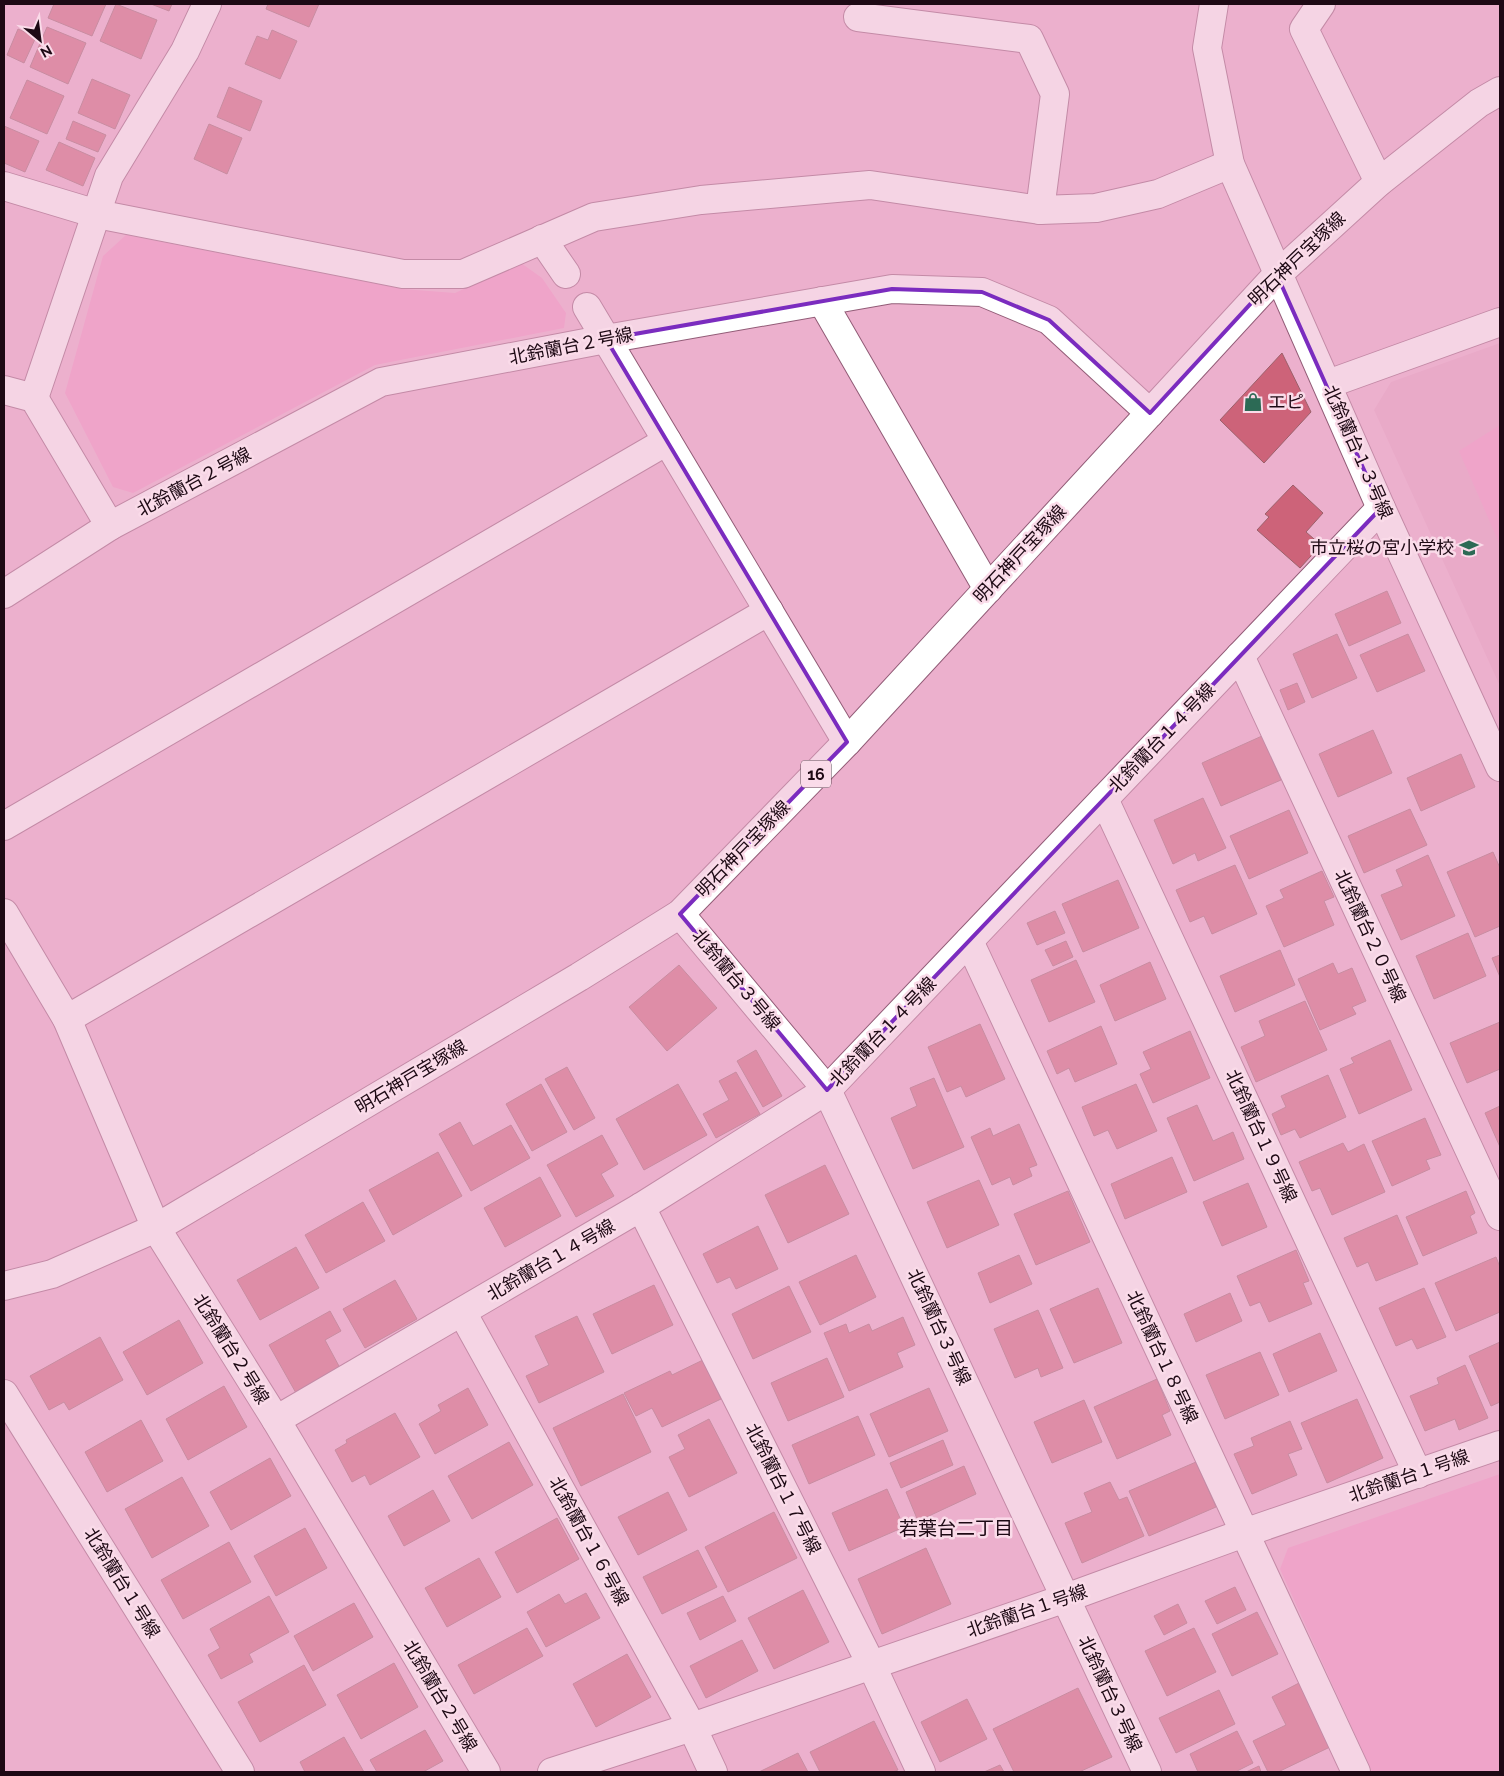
<svg xmlns="http://www.w3.org/2000/svg" width="1504" height="1776" font-family="Raleway,'Noto Sans JP',sans-serif">
	<style>
		.built { fill: #e5a2c2 }
		.green { fill: #f294c4 }
		.building { fill: #cd6379; stroke: #9b606a }
		.lines { fill: none; stroke-linecap: round; stroke-linejoin: round }
		.street-casing { stroke: #925c77; stroke-width: 30 }
		.secondary-casing { stroke: #925c77; stroke-width: 30 }
		.primary-casing { stroke: #925c77; stroke-width: 30 }
		.street { stroke: #fff; stroke-width: 28 }
		.secondary { stroke: #fff; stroke-width: 28 }
		.primary { stroke: #fff; stroke-width: 28 }
		.marked { fill: none; stroke: #7b2cbf; stroke-width: 4; stroke-linejoin: round }
		.labels { text-anchor: middle; stroke-width: 5; stroke-linejoin: round; paint-order: stroke }
		.shield { fill: #fadbe9; stroke: #5f4854; stroke-width: 1 }
		.shield-label { font-size: 16px; font-weight: bold; fill: #1d0914 }
		.street-label { font-size: 18px; fill: #1d0914; stroke: #fadbe9 }
		.poi-label { font-size: 18px; fill: #1d0914; stroke: #fadbe9; text-anchor: start }
		.neighbourhood-label { font-size: 19px; fill: #1d0914; stroke: #fadbe9 }
	</style>
	<rect width="100%" height="100%" fill="#ecb0cd"/>
	<polygon class="built" points="1500,343 1500,686 1374,410 1391,382"/>
	<g class="green">
		<polygon points="126,235 403,289 455,293 521,263 542,278 566,313 564,328 375,365 133,493 113,487 65,393 103,256"/>
		<polygon points="1500,425 1500,545 1459,451"/>
		<polygon points="1500,1474 1500,1772 1372,1772 1280,1569 1288,1548"/>
	</g>
	<g class="building">
		<polygon points="54,4 106,4 92,36 48,18"/>
		<polygon points="116,4 157,20 141,59 100,41"/>
		<polygon points="151,4 172,4 169,11"/>
		<polygon points="268,4 319,4 309,27 266,9"/>
		<polygon points="47,27 86,43 68,84 30,67"/>
		<polygon points="18,29 36,37 24,63 7,55"/>
		<polygon points="272,30 297,41 280,79 245,64 257,36 268,40"/>
		<polygon points="92,79 130,95 115,129 78,113"/>
		<polygon points="27,80 64,96 47,134 10,118"/>
		<polygon points="229,87 262,101 250,131 217,117"/>
		<polygon points="73,121 106,135 98,152 66,139"/>
		<polygon points="209,124 242,138 227,174 194,159"/>
		<polygon points="4,126 39,141 25,172 4,163"/>
		<polygon points="59,142 95,158 83,186 46,170"/>
		<polygon points="1282,353 1311,412 1264,463 1220,420"/>
		<polygon points="1293,485 1323,513 1306,532 1321,545 1300,568 1257,530 1269,517 1265,514"/>
		<polygon points="1387,591 1401,623 1349,646 1335,614"/>
		<polygon points="1337,634 1357,678 1312,698 1293,654"/>
		<polygon points="1408,634 1425,671 1377,692 1360,655"/>
		<polygon points="1297,683 1305,702 1288,710 1280,690"/>
		<polygon points="1373,730 1392,773 1338,797 1319,754"/>
		<polygon points="1262,736 1281,780 1221,806 1202,763"/>
		<polygon points="1461,754 1475,787 1421,811 1407,778"/>
		<polygon points="1203,798 1226,848 1198,861 1195,853 1173,864 1154,820"/>
		<polygon points="1410,809 1427,845 1364,873 1348,836"/>
		<polygon points="1289,810 1308,853 1249,879 1230,836"/>
		<polygon points="1493,852 1500,868 1500,926 1475,937 1447,872"/>
		<polygon points="1428,855 1455,916 1401,940 1381,895 1403,886 1396,870"/>
		<polygon points="1235,865 1257,914 1212,934 1204,916 1190,922 1176,890"/>
		<polygon points="1322,871 1334,897 1324,901 1334,925 1284,947 1266,906 1284,898 1280,890"/>
		<polygon points="1118,880 1139,928 1083,952 1062,904"/>
		<polygon points="1055,911 1065,933 1037,945 1027,923"/>
		<polygon points="1468,933 1486,976 1434,999 1416,956"/>
		<polygon points="1066,941 1073,957 1053,966 1045,950"/>
		<polygon points="1280,950 1295,985 1235,1012 1220,976"/>
		<polygon points="1500,955 1500,977 1492,958"/>
		<polygon points="1076,960 1095,1002 1049,1022 1031,980"/>
		<polygon points="1150,962 1166,999 1115,1021 1100,985"/>
		<polygon points="1333,963 1338,974 1352,968 1366,1001 1352,1007 1356,1014 1320,1030 1298,979"/>
		<polygon points="679,965 717,1008 667,1051 629,1007"/>
		<polygon points="1305,1001 1327,1050 1256,1082 1241,1047 1265,1036 1259,1021"/>
		<polygon points="1500,1022 1500,1069 1467,1083 1450,1043"/>
		<polygon points="980,1024 1005,1079 966,1097 961,1086 947,1092 928,1047"/>
		<polygon points="1101,1026 1117,1064 1075,1082 1069,1068 1057,1074 1047,1051"/>
		<polygon points="1190,1031 1210,1078 1153,1103 1140,1074 1151,1069 1143,1052"/>
		<polygon points="1390,1040 1412,1090 1359,1114 1340,1069 1354,1063 1351,1058"/>
		<polygon points="756,1050 782,1096 763,1107 737,1061"/>
		<polygon points="567,1067 595,1118 574,1130 545,1079"/>
		<polygon points="736,1072 760,1114 716,1138 703,1114 729,1100 719,1081"/>
		<polygon points="1328,1075 1346,1117 1300,1138 1295,1129 1281,1135 1272,1114 1286,1107 1281,1096"/>
		<polygon points="934,1078 964,1147 913,1169 891,1118 917,1106 910,1088"/>
		<polygon points="541,1084 567,1132 532,1151 506,1104"/>
		<polygon points="678,1084 707,1135 644,1170 616,1119"/>
		<polygon points="1136,1084 1157,1131 1117,1149 1108,1130 1094,1136 1082,1107"/>
		<polygon points="1197,1105 1213,1141 1233,1132 1244,1159 1194,1181 1167,1118"/>
		<polygon points="1500,1106 1500,1147 1485,1113"/>
		<polygon points="1425,1118 1441,1155 1426,1160 1430,1169 1392,1186 1372,1141"/>
		<polygon points="460,1122 473,1146 511,1125 530,1158 471,1191 439,1134"/>
		<polygon points="1019,1124 1037,1165 1029,1168 1032,1176 1013,1185 1010,1177 992,1185 971,1137 990,1128 993,1136"/>
		<polygon points="602,1135 618,1164 601,1174 614,1196 576,1217 547,1165"/>
		<polygon points="1343,1143 1348,1152 1364,1144 1385,1192 1332,1215 1320,1188 1312,1191 1299,1162"/>
		<polygon points="438,1152 462,1196 393,1235 369,1190"/>
		<polygon points="1172,1157 1187,1192 1125,1219 1111,1184"/>
		<polygon points="825,1165 849,1214 788,1243 765,1195"/>
		<polygon points="540,1177 561,1216 505,1247 484,1208"/>
		<polygon points="979,1180 999,1225 947,1248 927,1202"/>
		<polygon points="1248,1183 1267,1227 1222,1246 1203,1202"/>
		<polygon points="1068,1191 1090,1242 1036,1265 1014,1214"/>
		<polygon points="1466,1191 1475,1213 1470,1216 1477,1233 1423,1256 1406,1217"/>
		<polygon points="363,1202 385,1241 326,1273 305,1235"/>
		<polygon points="1397,1215 1418,1264 1376,1281 1368,1262 1357,1267 1344,1238"/>
		<polygon points="758,1226 778,1269 736,1289 730,1277 717,1283 703,1254"/>
		<polygon points="296,1247 319,1288 260,1320 237,1280"/>
		<polygon points="1296,1250 1309,1281 1303,1283 1312,1304 1269,1322 1260,1302 1250,1306 1237,1276"/>
		<polygon points="856,1255 876,1297 820,1325 799,1282"/>
		<polygon points="1019,1255 1032,1284 990,1303 978,1273"/>
		<polygon points="1496,1257 1500,1267 1500,1312 1456,1331 1435,1283"/>
		<polygon points="395,1280 417,1319 365,1348 343,1309"/>
		<polygon points="654,1285 673,1325 612,1354 593,1314"/>
		<polygon points="789,1286 811,1332 753,1359 732,1314"/>
		<polygon points="1098,1288 1122,1343 1074,1363 1050,1309"/>
		<polygon points="1424,1288 1446,1337 1417,1349 1412,1339 1396,1346 1379,1308"/>
		<polygon points="1230,1293 1242,1321 1196,1342 1184,1314"/>
		<polygon points="1038,1310 1063,1368 1041,1377 1038,1368 1015,1378 994,1329"/>
		<polygon points="330,1311 341,1331 325,1340 340,1368 296,1393 269,1345"/>
		<polygon points="577,1316 604,1372 539,1403 526,1376 549,1365 535,1336"/>
		<polygon points="903,1317 915,1345 897,1353 903,1367 849,1391 824,1333 846,1324 849,1333 869,1324 872,1331"/>
		<polygon points="179,1320 203,1363 147,1395 123,1352"/>
		<polygon points="1320,1333 1337,1371 1289,1392 1273,1354"/>
		<polygon points="100,1337 123,1380 69,1410 64,1402 49,1410 30,1376"/>
		<polygon points="1500,1342 1500,1402 1491,1406 1469,1356"/>
		<polygon points="1260,1352 1279,1395 1225,1419 1206,1375"/>
		<polygon points="827,1358 844,1397 788,1421 771,1383"/>
		<polygon points="703,1360 721,1399 662,1427 652,1408 636,1416 624,1393 670,1371 672,1375"/>
		<polygon points="1465,1365 1488,1418 1459,1430 1455,1419 1425,1431 1410,1396 1439,1384 1437,1378"/>
		<polygon points="1157,1379 1170,1411 1162,1415 1171,1435 1117,1459 1094,1407"/>
		<polygon points="224,1386 247,1427 188,1460 166,1419"/>
		<polygon points="468,1388 488,1425 435,1454 419,1424 441,1411 438,1405"/>
		<polygon points="929,1388 948,1431 889,1457 870,1414"/>
		<polygon points="623,1394 651,1452 581,1486 553,1428"/>
		<polygon points="1357,1399 1383,1458 1327,1483 1301,1423"/>
		<polygon points="1084,1400 1102,1442 1052,1463 1034,1422"/>
		<polygon points="395,1413 420,1457 370,1485 365,1475 352,1482 335,1450 347,1443 346,1440"/>
		<polygon points="858,1416 875,1455 809,1484 792,1445"/>
		<polygon points="709,1419 737,1473 689,1497 669,1457 685,1449 678,1435"/>
		<polygon points="141,1420 163,1461 107,1492 85,1452"/>
		<polygon points="1290,1421 1302,1449 1288,1454 1297,1475 1252,1494 1234,1454 1254,1446 1251,1438"/>
		<polygon points="943,1440 953,1465 901,1488 890,1463"/>
		<polygon points="509,1442 533,1485 472,1519 448,1476"/>
		<polygon points="270,1458 291,1496 231,1530 210,1492"/>
		<polygon points="1196,1462 1216,1507 1149,1536 1129,1491"/>
		<polygon points="964,1466 976,1494 918,1521 906,1492"/>
		<polygon points="182,1477 209,1526 152,1558 125,1509"/>
		<polygon points="1110,1482 1119,1500 1127,1497 1144,1536 1082,1563 1065,1523 1092,1512 1084,1493"/>
		<polygon points="887,1489 904,1527 849,1551 832,1513"/>
		<polygon points="433,1490 450,1521 404,1546 388,1516"/>
		<polygon points="668,1492 687,1530 638,1555 618,1517"/>
		<polygon points="774,1512 797,1558 728,1592 705,1547"/>
		<polygon points="557,1518 579,1559 517,1593 495,1552"/>
		<polygon points="305,1528 327,1568 276,1596 254,1556"/>
		<polygon points="229,1542 251,1582 183,1619 161,1580"/>
		<polygon points="926,1548 951,1604 882,1634 858,1579"/>
		<polygon points="698,1550 717,1587 662,1614 643,1577"/>
		<polygon points="479,1558 501,1597 447,1627 425,1588"/>
		<polygon points="1235,1587 1246,1610 1217,1624 1205,1601"/>
		<polygon points="803,1590 829,1642 774,1669 748,1618"/>
		<polygon points="586,1593 600,1618 546,1647 527,1612 559,1594 565,1604"/>
		<polygon points="269,1596 289,1632 249,1654 253,1662 221,1679 208,1655 220,1648 210,1629"/>
		<polygon points="723,1596 736,1621 700,1640 687,1613"/>
		<polygon points="354,1603 373,1637 313,1671 294,1636"/>
		<polygon points="1178,1604 1187,1623 1164,1635 1154,1616"/>
		<polygon points="1257,1612 1278,1654 1232,1676 1212,1634"/>
		<polygon points="527,1628 543,1656 474,1694 458,1665"/>
		<polygon points="1194,1628 1216,1672 1167,1696 1145,1651"/>
		<polygon points="742,1640 758,1671 706,1698 690,1666"/>
		<polygon points="627,1654 651,1697 596,1727 573,1684"/>
		<polygon points="394,1663 418,1707 361,1739 337,1695"/>
		<polygon points="304,1665 326,1705 260,1742 238,1702"/>
		<polygon points="1299,1683 1330,1747 1278,1772 1268,1772 1253,1741 1286,1725 1272,1697"/>
		<polygon points="1078,1688 1112,1757 1079,1772 1014,1772 993,1729"/>
		<polygon points="1219,1690 1235,1724 1176,1753 1159,1718"/>
		<polygon points="967,1699 987,1739 940,1762 921,1722"/>
		<polygon points="874,1721 898,1770 892,1772 820,1772 810,1752"/>
		<polygon points="425,1730 443,1761 423,1772 377,1772 370,1760"/>
		<polygon points="1237,1731 1253,1763 1235,1772 1198,1772 1190,1754"/>
		<polygon points="344,1737 364,1772 305,1772 300,1762"/>
		<polygon points="798,1753 808,1772 759,1772"/>
		<polygon points="1000,1765 1004,1772 984,1772"/>
		<polygon points="1259,1766 1261,1772 1246,1772"/>
	</g>
	<g class="lines">
		<g class="street-casing">
			<g id="street">
				<polyline points="1321,4 1304,29 1379,182"/>
				<polyline points="858,17 1029,39 1055,94 1040,210"/>
				<polyline points="4,186 97,214 403,274 463,274 594,217 701,200 870,185 1040,210 1096,208 1158,194 1230,164"/>
				<polyline points="542,239 566,274"/>
				<polyline points="822,301 988,589"/>
				<polyline points="587,307 847,742"/>
				<polyline points="1328,384 1500,322"/>
				<polyline points="4,390 34,398 110,526"/>
				<polyline points="34,398 109,176 185,51 207,4"/>
				<polyline points="4,594 110,526 381,382 606,339 892,289 982,292 1049,320 1150,413"/>
				<polyline points="1240,656 1500,1216"/>
				<polyline points="1104,799 1418,1474"/>
				<polyline points="4,826 667,441"/>
				<polyline points="4,913 67,1019 156,1228 276,1420 486,1772"/>
				<polyline points="680,914 827,1090 1147,1772"/>
				<polyline points="969,941 1356,1772"/>
				<polyline points="67,1019 769,611"/>
				<polyline points="641,1207 871,1664 921,1772"/>
				<polyline points="462,1312 692,1727 713,1772"/>
				<polyline points="4,1394 240,1772"/>
				<polyline points="276,1420 641,1207 827,1090 1381,508"/>
				<polyline points="552,1772 692,1727 1066,1598 1244,1533 1500,1445"/>
			</g>
		</g>
		<g class="secondary-casing">
			<polyline id="secondary" points="1214,4 1207,48 1230,164 1381,508 1500,767"/>
		</g>
		<g class="primary-casing">
			<polyline id="primary" points="4,1286 52,1274 156,1228 579,977 680,914 847,742 1277,275 1379,182 1479,103 1500,91"/>
		</g>
		<use href="#street" class="street"/>
		<use href="#secondary" class="secondary"/>
		<use href="#primary" class="primary"/>
	</g>
	<path d="M0 0H1504V1776H0ZM 1277,275 L 1381,508 L 827,1090 L 680,914 L 847,742 L 606,339 L 892,289 L 982,292 L 1049,320 L 1150,413 Z" fill="#ecb0cd" fill-opacity=".55" fill-rule="evenodd"/>
	<path class="marked" d="M 1277,275 L 1381,508 L 827,1090 L 680,914 L 847,742 L 606,339 L 892,289 L 982,292 L 1049,320 L 1150,413 Z"/>
	<defs>
		<g id="shop-bare" transform="scale(1.5)"><path d="M-5-2.5h2.3a2.7 3.5 0 0 1 5.4 0H5L5.5 6h-11ZM-1.5-2.5h3a1.5 2.3 0 0 0-3 0Z" fill="#2c6a55" stroke="#fadbe9" stroke-width="2.5" paint-order="stroke"/></g>
		<g id="school-bare" transform="scale(1.5)"><path d="M0-5L7-2L0 1L-7-2ZM-4 1L0 2.5L4 1V4Q0 6-4 4Z" fill="#2c6a55" stroke="#fadbe9" stroke-width="2.5" paint-order="stroke"/></g>
	</defs>
	<g fill-rule="evenodd">
		<use href="#shop-bare" x="1253" y="402"/>
		<use href="#school-bare" x="1469" y="548"/>
	</g>
	<g class="labels">
		<rect class="shield" x="801" y="760.5" width="30" height="27" rx="4"/>
		<g class="shield-label">
			<text x="816" y="780">16</text>
		</g>
		<g class="street-label">
			<text transform="translate(1297 259) rotate(-44)" y="6">明石神戸宝塚線</text>
			<text transform="translate(571 346) rotate(-11)" y="6">北鈴蘭台２号線</text>
			<text transform="translate(1358 452) rotate(66)" y="6">北鈴蘭台１３号線</text>
			<text transform="translate(194 482) rotate(-28)" y="6">北鈴蘭台２号線</text>
			<text transform="translate(1020 554) rotate(-47)" y="6">明石神戸宝塚線</text>
			<text transform="translate(1162 738) rotate(-46)" y="6">北鈴蘭台１４号線</text>
			<text transform="translate(743 849) rotate(-46)" y="6">明石神戸宝塚線</text>
			<text transform="translate(1370 936) rotate(65)" y="6">北鈴蘭台２０号線</text>
			<text transform="translate(736 980) rotate(50)" y="6">北鈴蘭台３号線</text>
			<text transform="translate(883 1032) rotate(-46)" y="6">北鈴蘭台１４号線</text>
			<text transform="translate(411 1077) rotate(-31)" y="6">明石神戸宝塚線</text>
			<text transform="translate(1261 1136) rotate(65)" y="6">北鈴蘭台１９号線</text>
			<text transform="translate(551 1260) rotate(-30)" y="6">北鈴蘭台１４号線</text>
			<text transform="translate(939 1327) rotate(65)" y="6">北鈴蘭台３号線</text>
			<text transform="translate(231 1349) rotate(58)" y="6">北鈴蘭台２号線</text>
			<text transform="translate(1162 1357) rotate(65)" y="6">北鈴蘭台１８号線</text>
			<text transform="translate(1409 1476) rotate(-19)" y="6">北鈴蘭台１号線</text>
			<text transform="translate(783 1489) rotate(63)" y="6">北鈴蘭台１７号線</text>
			<text transform="translate(589 1541) rotate(61)" y="6">北鈴蘭台１６号線</text>
			<text transform="translate(122 1583) rotate(58)" y="6">北鈴蘭台１号線</text>
			<text transform="translate(1027 1611) rotate(-19)" y="6">北鈴蘭台１号線</text>
			<text transform="translate(1110 1694) rotate(65)" y="6">北鈴蘭台３号線</text>
			<text transform="translate(440 1696) rotate(59)" y="6">北鈴蘭台２号線</text>
		</g>
		<g class="poi-label">
			<text x="1268" y="408">エピ</text>
			<text x="1454" y="554" text-anchor="end">市立桜の宮小学校</text>
		</g>
		<g class="neighbourhood-label">
			<text x="956" y="1535">若葉台二丁目</text>
		</g>
	</g>
	<rect width="1504" height="1776" fill="none" stroke="#1d0914" stroke-width="10"/>
	<g transform="translate(40 40) rotate(151)" stroke="#fadbe9" stroke-width="4" paint-order="stroke">
	<path d="M0-4L9 19L0 12L-9 19Z" fill="#1d0914"/>
	<text y="-8" font-size="14" font-weight="bold" text-anchor="middle" fill="#1d0914">N</text>
	</g>
</svg>
